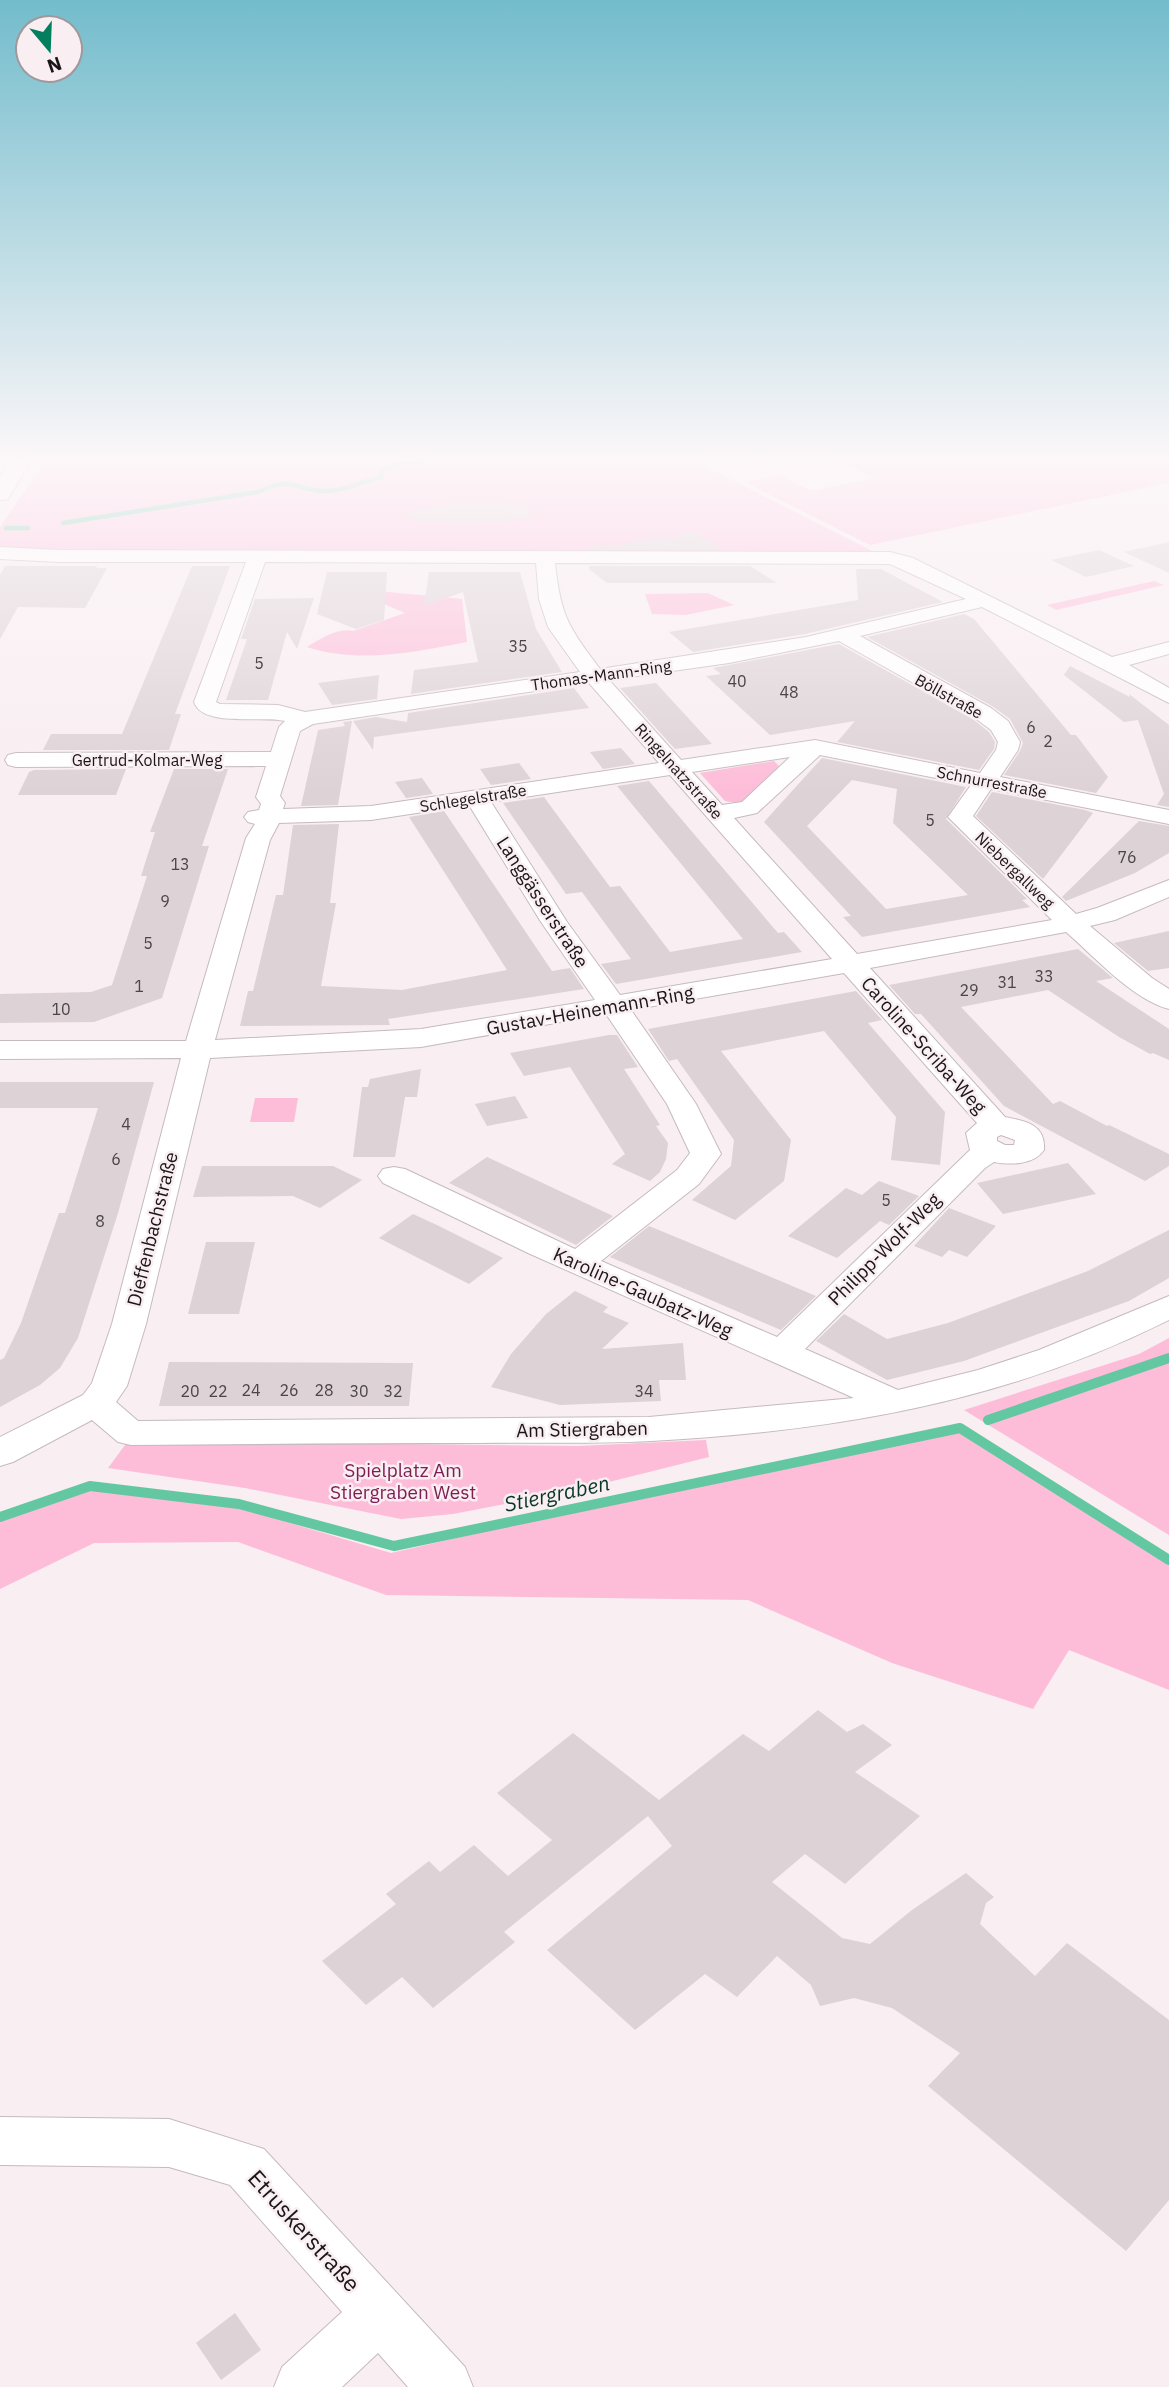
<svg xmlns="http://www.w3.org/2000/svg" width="1169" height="2387" font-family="'IBM Plex Sans',sans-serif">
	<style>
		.green { fill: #fdbdd8 }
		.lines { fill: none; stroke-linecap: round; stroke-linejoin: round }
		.stream-far1 { stroke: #63c8a2; stroke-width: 4.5 }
		.stream { stroke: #63c8a2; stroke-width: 10 }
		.building { fill: #ddd2d6; fill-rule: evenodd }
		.street-casing { stroke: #c5babe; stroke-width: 2 }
		.secondary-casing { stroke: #c5babe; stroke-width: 3 }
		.street { fill: #fff; fill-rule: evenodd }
		.secondary { fill: #fff; fill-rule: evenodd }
		.labels { text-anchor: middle; stroke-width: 5; stroke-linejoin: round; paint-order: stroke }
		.number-label { font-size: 16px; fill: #4b4548 }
		.far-street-label { font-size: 16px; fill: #1a1618; stroke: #f9eef2 }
		.street-label { font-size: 19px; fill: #1a1618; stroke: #f9eef2 }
		.park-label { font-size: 19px; fill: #7d1d51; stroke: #f9eef2 }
		.water-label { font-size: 21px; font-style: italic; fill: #073627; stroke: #f9eef2 }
		.near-street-label { font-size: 23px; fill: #1a1618; stroke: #f9eef2 }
	</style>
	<rect width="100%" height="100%" fill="#f9eef2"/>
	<g class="green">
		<polygon points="47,458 689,458 874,552 872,555 42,553 0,547 0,527"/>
		<polygon points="833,458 1169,458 1169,483 870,545 744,482 779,475 812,491 874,478"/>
		<polygon points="1154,581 1164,585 1056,610 1047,605"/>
		<path d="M 379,591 L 462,599 L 467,642 C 415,652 359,664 307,647 C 320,639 338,627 353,631 L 405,613 L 384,604 Z"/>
		<polygon points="708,593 734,605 686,615 652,614 645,594"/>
		<polygon points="774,761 779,766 743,804 725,801 700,773"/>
		<polygon points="255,1098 298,1098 294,1122 250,1122"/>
		<polygon points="1169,1338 1169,1535 964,1410 1139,1354"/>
		<polygon points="963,1428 1169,1560 1169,1690 1069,1650 1033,1709 892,1663 748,1600 386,1595 238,1542 94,1543 0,1589 0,1520 90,1489 236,1507 391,1553 684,1486"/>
		<polygon points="706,1440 709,1457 577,1490 453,1514 401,1519 245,1488 108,1468 128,1441 578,1446"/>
	</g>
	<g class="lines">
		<g class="stream-far1">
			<path d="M 63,523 L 258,492 C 293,474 296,492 328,491 C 346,490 364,481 382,477 L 381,471 L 402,462 L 473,458"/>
			<polyline points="6,528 28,528"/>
		</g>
		<g class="stream">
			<polyline points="988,1420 1169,1358"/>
			<polyline points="0,1517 90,1486 239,1504 394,1546 960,1428 1169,1560"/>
		</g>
	</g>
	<g class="building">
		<polygon points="460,502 529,505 529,519 469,523 410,520 409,512"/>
		<polygon points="693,531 722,549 590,549 590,545 615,546 663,536 670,539"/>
		<polygon points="1169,542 1169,573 1124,552"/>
		<polygon points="1099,550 1134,566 1086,577 1051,560"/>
		<polygon points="5,566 97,566 96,568 107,568 85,608 18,607 0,639 0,575"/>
		<polygon points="192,566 230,566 175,714 181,714 169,750 43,750 51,734 122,734"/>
		<polygon points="589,566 750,566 777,583 607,583 589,569"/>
		<polygon points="856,569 881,569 943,602 805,634 693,652 669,632 858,600"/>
		<polygon points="327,572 387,572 384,620 356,629 317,614"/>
		<polygon points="429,572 520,572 536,629 562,672 411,694 414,670 478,662 463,592 424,606"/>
		<polygon points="314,598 297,649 287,632 268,700 226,700 247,639 241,639 255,599"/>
		<polygon points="964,614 974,619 1071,735 1076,735 1108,777 1096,793 1004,775 1020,751 1023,743 1010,719 992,706 867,637"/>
		<polygon points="839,644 974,720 989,732 995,742 994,749 979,770 837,742 855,721 770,735 706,676 721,674 713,668"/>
		<polygon points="1070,666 1130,697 1129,694 1169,725 1169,807 1157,805 1164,794 1138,720 1124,722 1064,675"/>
		<polygon points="379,675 377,699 332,705 318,683"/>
		<polygon points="656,683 712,744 675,749 620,688"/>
		<polygon points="574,688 589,708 374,737 373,750 353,721 376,717 407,722 408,713"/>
		<polygon points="352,721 338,805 301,806 318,730 345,726 343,722"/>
		<polygon points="621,748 635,764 603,769 590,752"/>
		<path d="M 822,758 L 966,787 L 946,819 L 1027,899 L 1022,900 L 1030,907 L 862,937 L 843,917 L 851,916 L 764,822 ZM 852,780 L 897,789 L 893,823 L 968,895 L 886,909 L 807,826 Z"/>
		<polygon points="519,763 531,779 491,785 480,769"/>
		<polygon points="126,769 116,795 18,795 29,772 34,770"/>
		<polygon points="174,769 228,769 202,846 209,846 162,998 94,1022 0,1023 0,994 91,992 112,985 147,876 141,876 155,832 150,832"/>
		<polygon points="422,778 433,794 406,798 395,782"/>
		<polygon points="649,781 778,933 784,932 802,952 616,984 601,964 631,959 582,892 566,894 503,803 544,797 610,887 620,886 670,952 743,939 617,786"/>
		<polygon points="992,792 1085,810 1093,813 1043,879 976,816"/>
		<polygon points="444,811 552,971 570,968 584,989 388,1019 390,1025 240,1026 248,991 253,991 276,895 283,895 293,825 339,824 330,903 336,903 321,986 402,990 507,970 409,817"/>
		<polygon points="1139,821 1169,826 1169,853 1135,873 1066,901 1062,897"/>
		<polygon points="1169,931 1169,968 1148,971 1114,943"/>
		<polygon points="1078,949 1113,978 1096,981 1169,1029 1169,1060 1153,1053 1150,1054 1119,1037 1048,990 961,1007 1053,1104 1060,1101 1107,1126 1109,1125 1169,1154 1169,1166 1145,1181 1004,1106 921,1014 915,1014 889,985"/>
		<polygon points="856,991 882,1020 868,1023 945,1112 940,1165 891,1160 896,1117 824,1031 721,1051 791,1140 784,1181 735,1220 692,1200 731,1166 734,1140 677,1059 669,1061 648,1029"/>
		<polygon points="609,1035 617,1035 638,1067 624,1069 660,1125 656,1126 668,1143 666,1159 660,1172 650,1181 612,1164 625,1154 570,1067 524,1076 510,1053"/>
		<polygon points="421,1069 417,1097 405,1097 395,1157 353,1157 362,1087 368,1087 370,1079"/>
		<polygon points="0,1082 154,1082 118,1213 78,1338 60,1368 40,1385 0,1407 0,1360 4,1358 21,1323 59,1213 65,1213 98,1108 0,1108"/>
		<polygon points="515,1096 528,1118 487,1126 475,1104"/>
		<polygon points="487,1157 613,1216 576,1245 449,1183"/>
		<polygon points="1068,1163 1096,1194 1003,1214 977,1183"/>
		<polygon points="202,1166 333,1166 362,1180 320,1208 293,1196 193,1197"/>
		<polygon points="879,1181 919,1196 889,1225 880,1221 837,1258 788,1236 846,1188 862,1195"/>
		<polygon points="949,1208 996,1226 967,1257 949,1250 942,1257 914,1246"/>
		<polygon points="413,1214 439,1226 503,1258 469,1284 379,1238"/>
		<polygon points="649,1226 695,1245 816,1296 781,1330 610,1257"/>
		<polygon points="1169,1230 1169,1278 1129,1301 964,1361 887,1380 816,1341 844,1314 887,1339 948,1323 1088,1271"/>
		<polygon points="206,1242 255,1242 239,1314 188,1314"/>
		<polygon points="575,1291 608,1307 603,1312 629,1323 602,1349 683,1343 686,1380 659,1380 661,1401 560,1405 491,1387 511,1354 546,1314"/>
		<polygon points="169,1362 413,1363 409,1406 159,1406"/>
		<polygon points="818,1710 847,1732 863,1724 892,1745 855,1772 920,1816 845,1884 805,1854 772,1882 842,1938 870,1944 912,1910 966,1873 994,1897 986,1903 980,1924 1035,1976 1067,1943 1169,2020 1169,2200 1126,2251 928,2086 960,2053 892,2008 854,1998 820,2006 811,1985 777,1956 737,1997 705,1974 635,2030 547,1950 672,1846 648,1816 504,1932 515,1942 433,2008 402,1977 366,2005 322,1961 396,1904 386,1894 429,1861 440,1872 474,1845 508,1876 552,1840 497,1793 573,1733 659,1800 743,1734 769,1751"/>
		<polygon points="235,2313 261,2350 221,2380 196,2343"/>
	</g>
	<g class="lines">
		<g class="street-casing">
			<g id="street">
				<path d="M 0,547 L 59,550 L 890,552 L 913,558 L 1112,657 L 1169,642 L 1169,654 L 1129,665 L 1169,688 L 1169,703 L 982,607 L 860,636 L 991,708 L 1008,721 L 1020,742 L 1018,750 L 1000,777 L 1169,810 L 1169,824 L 991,789 L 973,816 L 1076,914 L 1097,908 L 1169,880 L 1169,897 L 1115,920 L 1090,926 L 1152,978 L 1169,989 L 1169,1009 C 1133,1000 1094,956 1066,932 L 870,968 L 1005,1117 C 1026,1121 1046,1125 1044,1150 C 1034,1165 1010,1165 994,1162 L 985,1168 L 805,1349 L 898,1390 L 978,1370 L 1039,1350 L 1169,1296 L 1169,1320 C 1003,1403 835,1431 651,1441 C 595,1444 538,1442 481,1443 C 365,1443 248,1444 131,1445 L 118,1442 L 92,1420 L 13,1462 L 0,1466 L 0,1437 L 83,1395 L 92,1383 L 112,1324 L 181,1058 L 0,1059 L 0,1041 L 186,1041 L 246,838 L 255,824 L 248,822 L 244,817 L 248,812 L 259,810 L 261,804 L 256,797 L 266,766 L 16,767 L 8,765 L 5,760 L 8,755 L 16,753 L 271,752 L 279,727 L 285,721 C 262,715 203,728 194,702 L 246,562 L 59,562 L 0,559 ZM 265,562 L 536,563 L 539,599 L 548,627 L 580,672 L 305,712 L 278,705 L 220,704 L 216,702 ZM 555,563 L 890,564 L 966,599 L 806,637 L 600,669 C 568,626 561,617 555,563 ZM 839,641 L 975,718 L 991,730 L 998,742 L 996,750 L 980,773 L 815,740 L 681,760 L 609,680 L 729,663 ZM 589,683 L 659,763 L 371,806 L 283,809 L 285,803 L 280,796 L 300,731 L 313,724 ZM 820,755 L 971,785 L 948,817 L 1052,920 L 857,954 L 734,818 L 757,813 ZM 790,757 L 742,802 L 722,805 L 692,772 ZM 670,775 L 832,959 L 620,995 L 567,922 L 491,802 ZM 469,805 L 541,922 L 595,1000 L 421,1029 L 215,1040 L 270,840 L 279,823 L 371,820 ZM 844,973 L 977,1123 L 966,1133 L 970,1150 L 777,1337 L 601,1261 L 699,1184 L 721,1154 L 696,1104 L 631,1010 ZM 606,1014 L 667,1104 L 690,1153 L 677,1170 L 575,1249 L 405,1169 L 394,1167 L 383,1169 L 378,1176 L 383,1183 L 528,1253 L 854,1398 L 649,1417 L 138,1421 L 116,1402 L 127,1386 L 146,1324 L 210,1058 L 421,1047 ZM 1001,1135 L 1015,1140 L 1014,1145 L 1005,1145 L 997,1141 L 997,1137 Z"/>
				<polygon points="0,2117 169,2119 264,2149 465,2367 473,2387 408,2387 378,2353 342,2387 274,2387 282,2367 342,2312 230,2185 169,2167 0,2165"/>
			</g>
		</g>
		<g class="secondary-casing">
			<polygon id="secondary" points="12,458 32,458 8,499 0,500 0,477"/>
		</g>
		<use href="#street" class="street"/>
		<use href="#secondary" class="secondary"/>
	</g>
	<linearGradient id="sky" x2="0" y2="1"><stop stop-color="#73bccc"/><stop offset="0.58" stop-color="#fcf7f9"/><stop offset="1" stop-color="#fcf7f9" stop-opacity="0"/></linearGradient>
	<rect width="1169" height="792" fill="url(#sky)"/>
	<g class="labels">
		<g class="number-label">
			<text x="518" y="652">35</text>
			<text x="259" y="669">5</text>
			<text x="737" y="687">40</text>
			<text x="789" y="698">48</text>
			<text x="1031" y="733">6</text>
			<text x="1048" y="747">2</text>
			<text x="930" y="826">5</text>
			<text x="1127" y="863">76</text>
			<text x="180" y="870">13</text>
			<text x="165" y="907">9</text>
			<text x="148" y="949">5</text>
			<text x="1044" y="982">33</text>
			<text x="1007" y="988">31</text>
			<text x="139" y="992">1</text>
			<text x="969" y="996">29</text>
			<text x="61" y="1015">10</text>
			<text x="126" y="1130">4</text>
			<text x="116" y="1165">6</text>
			<text x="886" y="1206">5</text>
			<text x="100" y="1227">8</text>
			<text x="251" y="1396">24</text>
			<text x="289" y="1396">26</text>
			<text x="324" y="1396">28</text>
			<text x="190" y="1397">20</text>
			<text x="218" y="1397">22</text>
			<text x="359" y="1397">30</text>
			<text x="393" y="1397">32</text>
			<text x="644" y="1397">34</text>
		</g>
		<g class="far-street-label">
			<text transform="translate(601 675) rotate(-8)" y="6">Thomas-Mann-Ring</text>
			<text transform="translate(949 696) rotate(29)" y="6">Böllstraße</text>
			<text x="147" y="766">Gertrud-Kolmar-Weg</text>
			<text transform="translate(679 771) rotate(48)" y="6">Ringelnatzstraße</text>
			<text transform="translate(992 782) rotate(11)" y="6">Schnurrestraße</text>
			<text transform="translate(473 798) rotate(-9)" y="6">Schlegelstraße</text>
			<text transform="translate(1015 870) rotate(44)" y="6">Niebergallweg</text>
		</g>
		<g class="street-label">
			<text transform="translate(543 902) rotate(57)" y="7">Langgässerstraße</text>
			<text transform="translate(590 1010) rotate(-10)" y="7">Gustav-Heinemann-Ring</text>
			<text transform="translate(924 1045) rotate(48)" y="7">Caroline-Scriba-Weg</text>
			<text transform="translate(152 1229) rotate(-76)" y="7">Dieffenbachstraße</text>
			<text transform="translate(884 1249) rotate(-45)" y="7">Philipp-Wolf-Weg</text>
			<text transform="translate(643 1292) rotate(24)" y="7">Karoline-Gaubatz-Weg</text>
			<text transform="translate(582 1429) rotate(-1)" y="7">Am Stiergraben</text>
		</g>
		<g class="park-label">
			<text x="403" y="1477">Spielplatz Am<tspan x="403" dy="22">Stiergraben West</tspan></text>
		</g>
		<g class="water-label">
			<text transform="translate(557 1494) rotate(-12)" y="7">Stiergraben</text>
		</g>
		<g class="near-street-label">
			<text transform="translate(304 2231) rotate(48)" y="8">Etruskerstraße</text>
		</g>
	</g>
	<g transform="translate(49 49) rotate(161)"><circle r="33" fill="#f9eef2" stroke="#a0989b" stroke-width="2"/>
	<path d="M0-5L12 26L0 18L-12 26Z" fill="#047f5e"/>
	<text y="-10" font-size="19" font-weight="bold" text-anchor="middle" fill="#1a1618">N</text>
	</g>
</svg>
